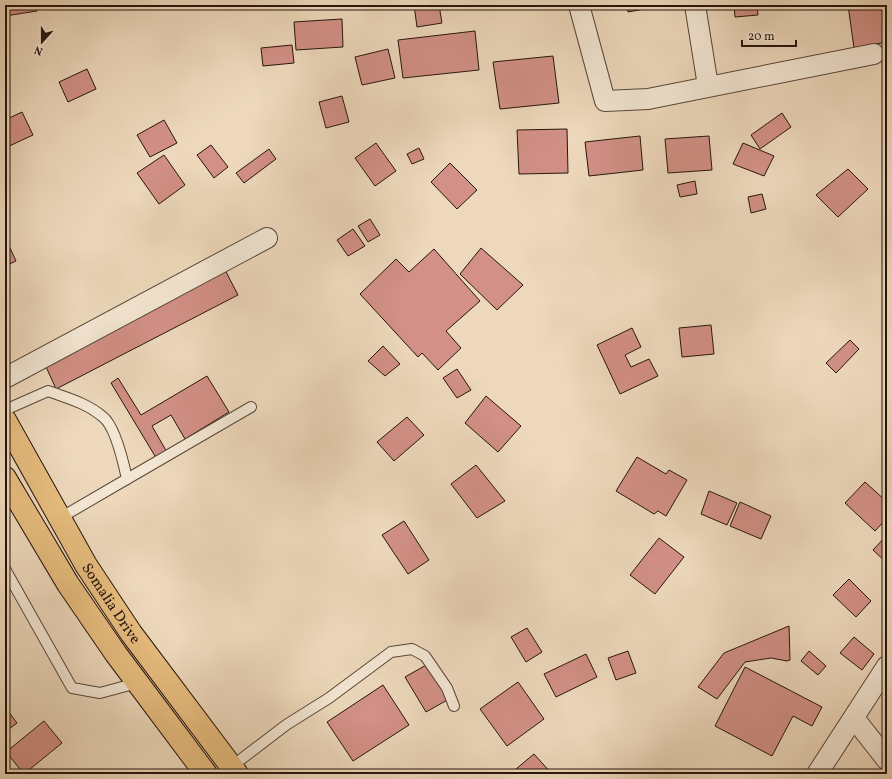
<svg xmlns="http://www.w3.org/2000/svg" width="892" height="779" font-family="Vollkorn,serif">
	<style>
		.building { fill: #d29086; stroke: #26150c }
		.lines { fill: none; stroke-linecap: round; stroke-linejoin: round }
		.service-casing { stroke: #584638; stroke-width: 12 }
		.minor-casing { stroke: #584638; stroke-width: 22 }
		.primary-casing { stroke: #26150c; stroke-width: 24 }
		.service { stroke: #f3e6d3; stroke-width: 10 }
		.minor { stroke: #f3e6d3; stroke-width: 20 }
		.primary { stroke: #e6bc7e; stroke-width: 22 }
		.labels { text-anchor: middle; stroke-width: 3; stroke-linejoin: round; paint-order: stroke }
		.street-label { font-size: 15px; fill: #26150c; stroke: #f3e6d3 }
	</style>
	<rect width="100%" height="100%" fill="#edd8bb"/>
	<filter id="stains"><feTurbulence type="fractalNoise" baseFrequency=".005" numOctaves="4"/><feColorMatrix values="0 0 0 0 .2 0 0 0 0 .09 0 0 0 0 .02 0 0 0 .5 -.17"/></filter>
	<radialGradient id="worn" r=".72"><stop offset=".6" stop-color="#630" stop-opacity="0"/><stop offset="1" stop-color="#630" stop-opacity=".3"/></radialGradient>
	<g class="building">
		<polygon points="5,5 36,5 37,11 5,16"/>
		<polygon points="414,5 439,5 442,23 417,27"/>
		<polygon points="627,5 666,5 628,12"/>
		<polygon points="734,5 757,5 758,15 735,17"/>
		<polygon points="848,5 887,5 887,42 854,48"/>
		<polygon points="342,19 343,47 296,50 294,22"/>
		<polygon points="475,31 479,70 403,78 398,40"/>
		<polygon points="292,45 294,63 263,66 261,48"/>
		<polygon points="388,49 395,78 362,85 355,57"/>
		<polygon points="553,56 559,103 500,109 493,62"/>
		<polygon points="87,69 96,89 68,102 59,82"/>
		<polygon points="342,96 349,122 326,128 319,102"/>
		<polygon points="22,112 33,135 5,148 5,120"/>
		<polygon points="782,113 791,127 760,149 751,135"/>
		<polygon points="164,120 177,143 150,157 137,135"/>
		<polygon points="567,129 568,173 519,174 517,130"/>
		<polygon points="640,136 643,170 589,176 585,142"/>
		<polygon points="709,136 712,170 668,173 665,139"/>
		<polygon points="376,143 396,171 375,186 355,158"/>
		<polygon points="743,143 774,156 764,176 733,164"/>
		<polygon points="211,145 228,167 214,178 197,155"/>
		<polygon points="419,148 424,159 412,164 407,154"/>
		<polygon points="269,149 276,159 244,183 236,173"/>
		<polygon points="164,155 185,185 159,204 137,173"/>
		<polygon points="450,163 477,190 457,209 431,182"/>
		<polygon points="848,169 868,189 838,217 816,195"/>
		<polygon points="695,181 697,194 680,197 677,185"/>
		<polygon points="762,194 766,209 751,213 748,197"/>
		<polygon points="370,219 380,235 368,242 358,226"/>
		<polygon points="353,229 365,246 348,256 337,240"/>
		<polygon points="5,237 16,261 5,266"/>
		<polygon points="481,248 523,285 497,310 460,274"/>
		<polygon points="434,249 480,301 446,331 461,348 438,370 422,353 418,357 360,294 396,259 409,272"/>
		<polygon points="222,264 238,295 56,389 43,360"/>
		<polygon points="711,325 714,354 682,357 679,328"/>
		<polygon points="632,328 641,347 625,355 631,367 649,359 658,376 620,394 597,345"/>
		<polygon points="850,340 859,349 836,373 826,363"/>
		<polygon points="383,346 400,364 385,376 368,361"/>
		<polygon points="457,369 471,390 457,398 443,378"/>
		<polygon points="207,376 229,412 185,439 171,415 152,426 168,454 158,461 111,383 118,378 141,415"/>
		<polygon points="486,396 521,426 498,452 465,423"/>
		<polygon points="407,417 424,435 394,461 377,442"/>
		<polygon points="637,457 666,474 669,470 687,480 666,516 658,511 654,514 616,491"/>
		<polygon points="476,465 505,501 477,518 451,484"/>
		<polygon points="865,482 887,502 887,518 875,531 845,503"/>
		<polygon points="709,491 737,503 727,525 701,514"/>
		<polygon points="740,502 771,516 761,539 730,526"/>
		<polygon points="404,521 429,560 408,574 382,535"/>
		<polygon points="887,535 887,563 873,550"/>
		<polygon points="659,538 684,557 655,594 630,575"/>
		<polygon points="849,579 871,601 856,617 833,595"/>
		<polygon points="789,626 790,660 787,661 771,658 745,662 717,699 698,687 724,653"/>
		<polygon points="527,628 542,652 526,662 511,637"/>
		<polygon points="854,637 874,654 862,670 840,653"/>
		<polygon points="628,651 636,673 616,680 608,658"/>
		<polygon points="809,651 826,666 818,675 801,661"/>
		<polygon points="586,654 597,677 556,697 544,674"/>
		<polygon points="428,664 449,699 426,712 405,677"/>
		<polygon points="745,667 822,707 812,726 793,716 772,756 715,726"/>
		<polygon points="518,682 544,719 507,746 480,709"/>
		<polygon points="383,685 409,725 353,761 327,722"/>
		<polygon points="5,707 17,723 5,732"/>
		<polygon points="44,721 62,743 24,774 6,752"/>
		<polygon points="534,754 552,774 510,774"/>
	</g>
	<g class="lines">
		<g class="service-casing">
			<g id="service">
				<path d="M 5,410 L 48,391 C 67,398 87,403 103,417 C 115,426 124,465 127,479 L 60,518"/>
				<polyline points="127,479 251,407"/>
				<polyline points="5,569 72,688 100,693 137,683"/>
				<polyline points="231,767 286,725 329,698 391,652 412,649 425,656 447,688 454,706"/>
			</g>
		</g>
		<g class="minor-casing">
			<g id="minor">
				<polyline points="579,5 605,101 648,99 874,54"/>
				<polyline points="695,5 708,86"/>
				<polyline points="5,378 267,238"/>
				<polyline points="854,718 887,760"/>
				<polyline points="817,774 887,666"/>
			</g>
		</g>
		<g class="primary-casing">
			<g id="primary">
				<path id="s1" d="M 5,420 L 86,565 L 131,633 L 237,774"/>
				<polyline points="5,478 68,584 116,654 206,774"/>
			</g>
		</g>
		<use href="#service" class="service"/>
		<use href="#minor" class="minor"/>
		<use href="#primary" class="primary"/>
	</g>
	<g class="labels">
		<g class="street-label">
			<text dy="5" stroke="none"><textPath href="#s1" startOffset="212">Somalia Drive</textPath></text>
		</g>
	</g>
	<rect width="892" height="779" fill="none" stroke="#edd8bb" stroke-width="20"/>
	<rect x="6" y="6" width="880" height="767" fill="none" stroke="#26150c" stroke-width="2"/>
	<rect x="10" y="10" width="872" height="759" fill="none" stroke="#26150c"/>
	<g transform="translate(42 42) rotate(201)" stroke="#f3e6d3" stroke-width="3" paint-order="stroke">
	<path d="M0-3L7 15L0 10L-7 15Z" fill="#26150c"/>
	<text y="-6" font-size="11" font-weight="bold" text-anchor="middle" fill="#26150c">N</text>
	</g>
	<path d="M742 40v6h54v-6" fill="none" stroke="#26150c" stroke-width="2"/>
	<text x="748" y="40" font-size="12" fill="#26150c" stroke="#f3e6d3" stroke-width="3" paint-order="stroke">20 m</text>
	<rect width="100%" height="100%" filter="url(#stains)"/>
	<rect width="100%" height="100%" fill="url(#worn)"/>
</svg>
